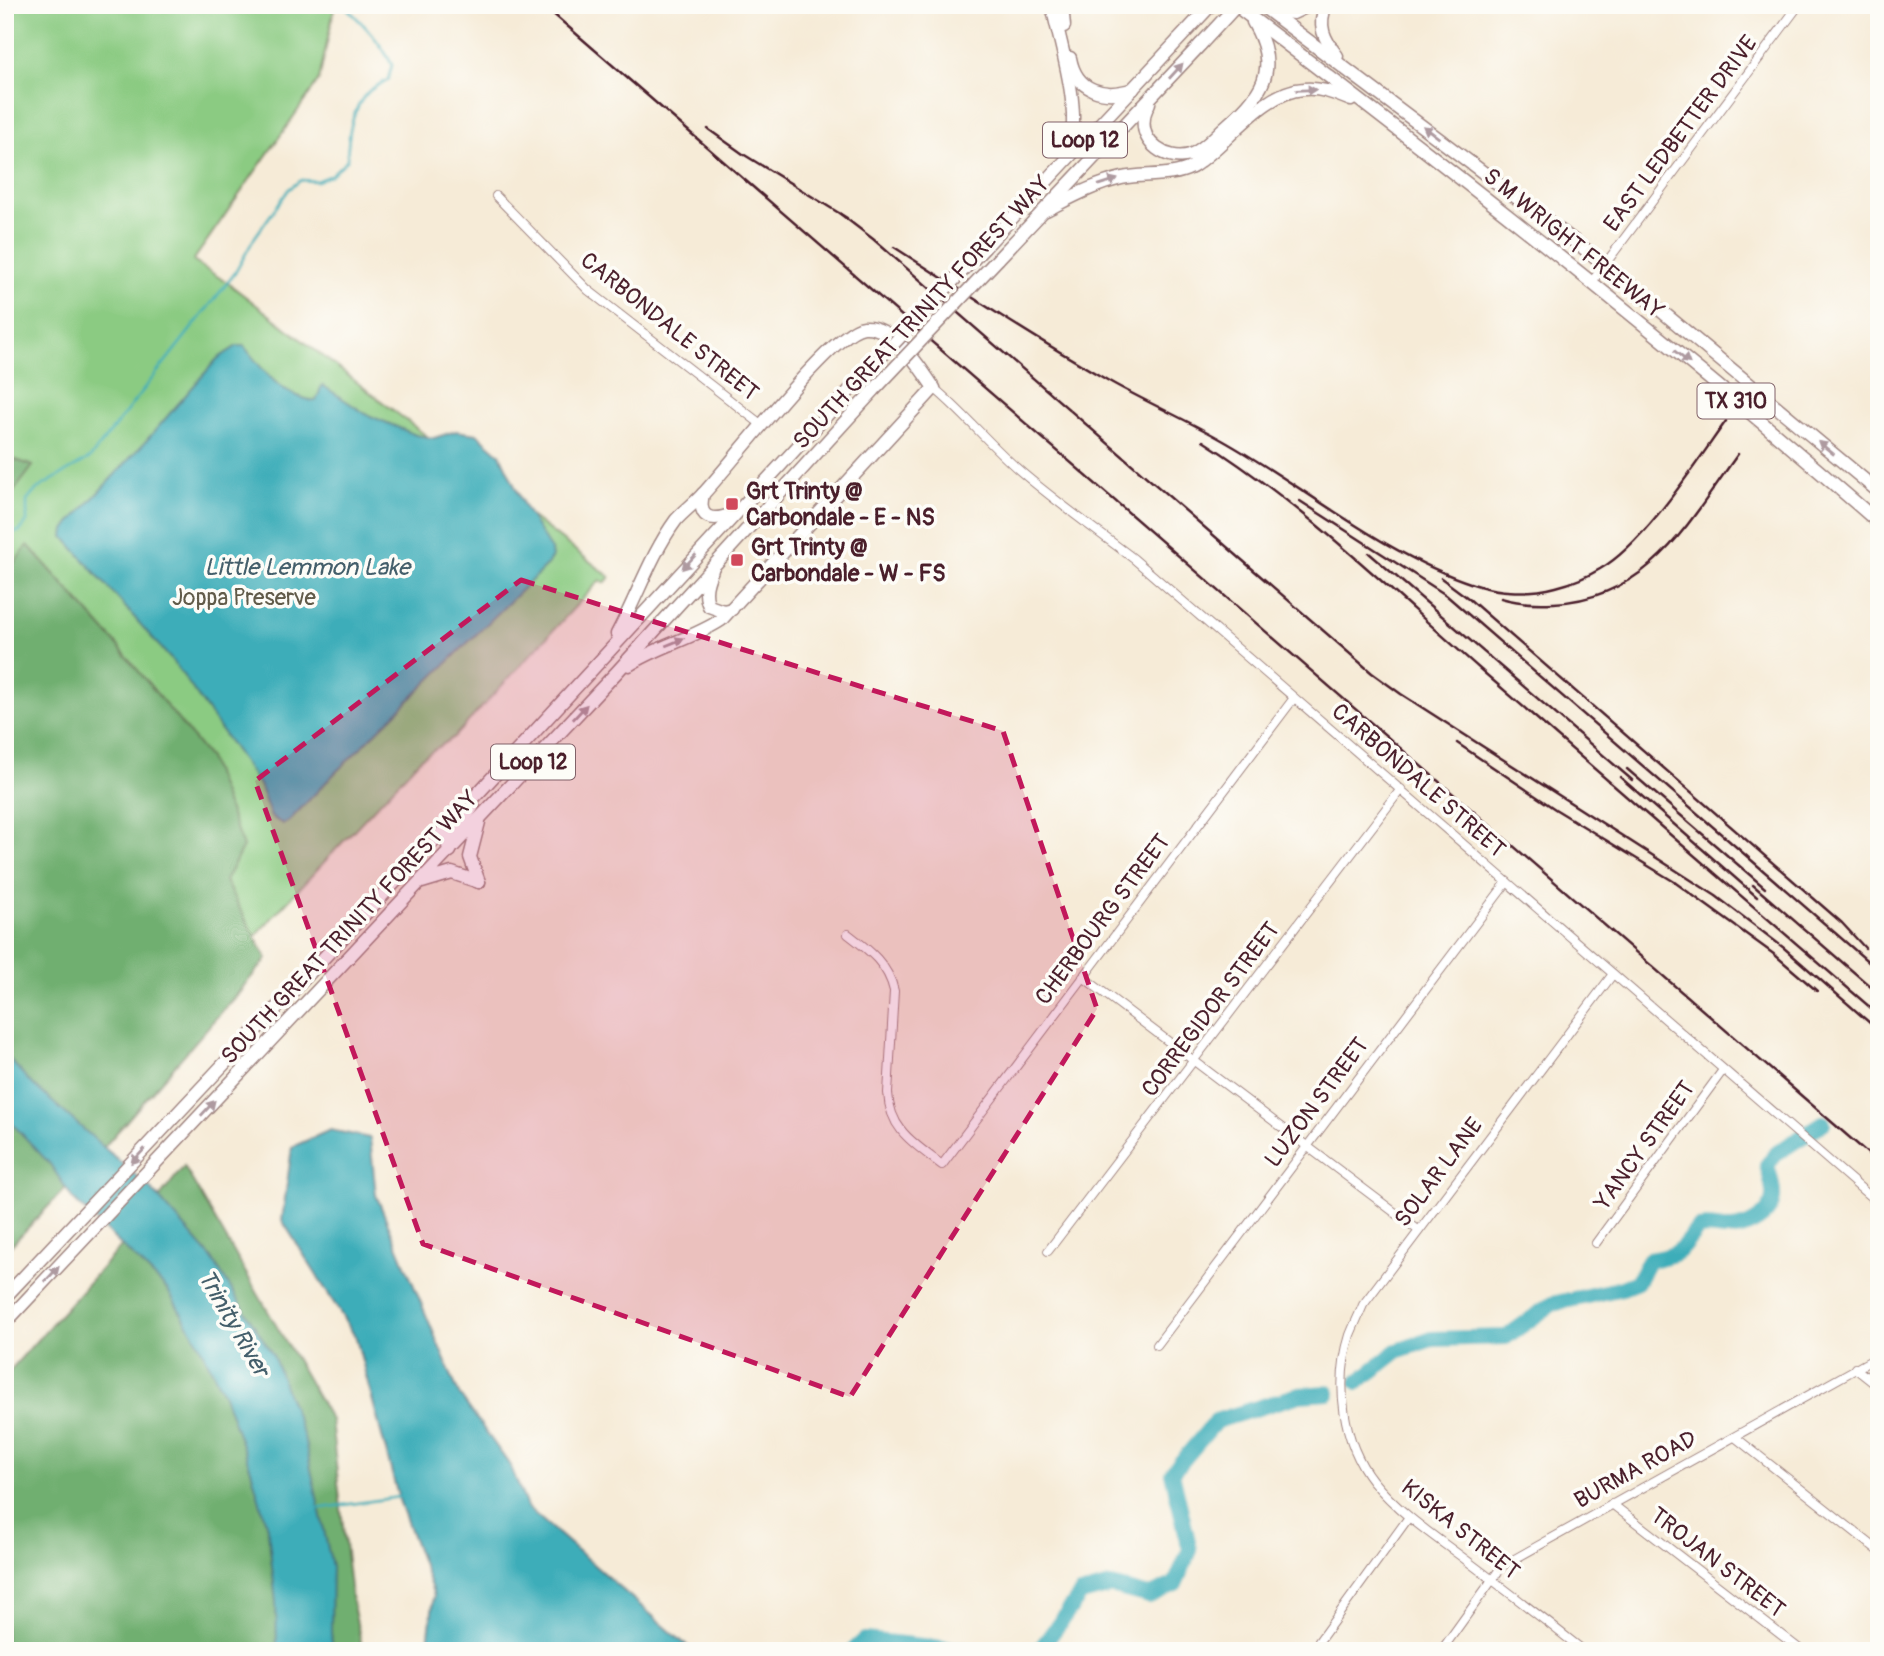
<svg xmlns="http://www.w3.org/2000/svg" width="1884" height="1656" font-family="Pangolin,sans-serif">
	<style>
		.green { fill: #8bcb82; stroke: #6a7556; stroke-width: 2 }
		.forest { fill: #70af70; stroke: #5d674e; stroke-width: 2 }
		.water { fill: #3dadb9; stroke: #446672; stroke-width: 2 }
		.lines { fill: none; stroke-linecap: round; stroke-linejoin: round }
		.stream { stroke: #3dadb9; stroke-width: 2.5 }
		.river { stroke: #3dadb9; stroke-width: 16 }
		.minor-casing { stroke: #a08581; stroke-width: 10 }
		.primary-casing { stroke: #a08581; stroke-width: 15 }
		.minor { stroke: #fff; stroke-width: 8 }
		.primary { stroke: #fff; stroke-width: 12 }
		.rail { stroke: #4a1f2b; stroke-width: 2.5 }
		.primary-bridge-casing { stroke: #a08581; stroke-width: 15; stroke-linecap: butt }
		.primary-bridge { stroke: #fff; stroke-width: 12 }
		.oneway { fill: #ae9aa0 }
		.marked { fill: #c2185b; fill-opacity: 0.2; stroke: #c2185b; stroke-width: 5; stroke-dasharray: 14 9; stroke-linejoin: round }
		.poi-dot { fill: #d1495b; stroke: #fdfcf7; stroke-width: 2.5 }
		.labels { text-anchor: middle; stroke-width: 7; stroke-linejoin: round; paint-order: stroke }
		.shield { fill: #fdfcf7; stroke: #806168; stroke-width: 2 }
		.shield-label { font-size: 21px; font-weight: bold; fill: #4a1f2b }
		.street-label { font-size: 23px; fill: #4a1f2b; stroke: #fdfcf7 }
		.poi-label { font-size: 23px; font-weight: bold; fill: #4a1f2b; stroke: #fdfcf7; text-anchor: start }
		.park-label { font-size: 23px; fill: #615b49; stroke: #fdfcf7 }
		.water-label { font-size: 24px; font-style: italic; fill: #445f6b; stroke: #fdfcf7 }
	</style>
	<rect width="100%" height="100%" fill="#fdfcf7"/>
	<filter id="ink" filterUnits="userSpaceOnUse"><feTurbulence type="fractalNoise" baseFrequency=".0143" numOctaves="2"/><feDisplacementMap in="SourceGraphic" scale="14" xChannelSelector="R" yChannelSelector="G"/><feConvolveMatrix kernelMatrix="1 2 1 2 8 2 1 2 1" color-interpolation-filters="sRGB"/></filter>
	<filter id="wash" filterUnits="userSpaceOnUse"><feTurbulence type="fractalNoise" baseFrequency=".00686" numOctaves="4" result="noise"/><feDisplacementMap in="SourceGraphic" scale="28" xChannelSelector="R" yChannelSelector="G"/><feGaussianBlur stdDeviation="1.57" result="paint"/><feColorMatrix in="noise" values="0 0 0 0 0 0 0 0 0 0 0 0 0 0 0 0 0 1.4 0 .05"/><feComposite in="paint" operator="in"/></filter>
	<g filter="url(#wash)">
		<rect width="100%" height="100%" fill="#f6ebd7"/>
		<polygon class="green" points="5,5 335,5 319,80 193,261 228,283 610,577 605,583 600,580 454,737 421,758 257,934 242,991 113,1124 5,1014"/>
		<g class="forest">
			<polygon points="5,456 33,466 5,503"/>
			<polygon points="28,545 115,642 209,758 243,847 225,881 267,959 99,1153 5,1252 5,575"/>
			<polygon points="184,1166 331,1420 351,1596 363,1651 5,1651 5,1376 123,1244"/>
		</g>
		<g class="water">
			<path d="M 237,346 L 244,346 C 263,371 283,397 316,401 L 322,385 L 366,414 L 416,435 L 434,438 L 456,431 L 477,434 L 500,454 L 524,506 L 551,550 L 552,557 L 546,566 L 334,774 L 289,821 L 283,824 L 271,817 L 259,785 L 176,665 L 64,537 L 65,530 L 70,523 L 146,441 L 217,359 Z"/>
			<polygon points="5,1054 29,1081 151,1189 211,1257 273,1355 304,1437 332,1567 331,1632 333,1651 277,1651 276,1602 268,1531 251,1470 223,1393 197,1340 167,1289 73,1199 50,1164 5,1116"/>
			<polygon points="330,1130 370,1138 376,1195 459,1394 511,1467 527,1507 693,1651 557,1651 553,1648 550,1651 427,1651 434,1595 399,1500 356,1338 282,1220 292,1147"/>
		</g>
		<g class="lines">
			<g class="stream">
				<path d="M 5,534 L 20,531 L 27,522 L 27,501 L 37,489 L 90,458 L 235,273 L 255,237 L 289,189 L 301,180 L 317,181 L 331,175 L 347,160 C 348,137 351,109 368,92 C 373,87 382,83 388,80 L 392,65 C 380,40 363,24 344,5"/>
				<polyline points="315,1509 399,1497"/>
			</g>
			<g class="river">
				<path d="M 1358,1382 L 1397,1351 L 1432,1339 L 1506,1337 L 1552,1304 L 1622,1288 L 1637,1282 L 1649,1260 C 1683,1254 1677,1253 1698,1228 C 1713,1225 1718,1230 1731,1229 C 1747,1229 1771,1216 1773,1198 C 1774,1188 1770,1175 1767,1165 L 1777,1153 L 1823,1123"/>
				<polyline points="853,1651 865,1640 969,1651"/>
				<polyline points="1039,1651 1081,1594 1111,1586 1149,1596 1175,1584 1190,1550 1172,1473 1216,1421 1299,1395 1328,1393"/>
			</g>
		</g>
	</g>
	<g filter="url(#ink)">
		<g class="lines">
			<g class="minor-casing">
				<g id="minor">
					<polyline points="496,196 588,290 762,425"/>
					<polyline points="1591,283 1799,5"/>
					<path d="M 934,388 C 964,413 989,444 1019,470 C 1056,502 1096,530 1134,559 L 1879,1204"/>
					<path d="M 848,934 C 869,950 888,964 894,991 L 888,1093 C 890,1131 915,1144 942,1165 L 1294,698"/>
					<polyline points="1083,977 1418,1230"/>
					<polyline points="1596,1243 1723,1070"/>
					<polyline points="1048,1251 1401,789"/>
					<polyline points="1157,1345 1507,882"/>
					<polyline points="1855,1368 1879,1387"/>
					<polyline points="1735,1437 1879,1551"/>
					<polyline points="1612,1504 1802,1651"/>
					<polyline points="1312,1651 1409,1517"/>
					<polyline points="1441,1651 1502,1566 1879,1356"/>
					<path d="M 1584,1651 C 1545,1620 1506,1590 1466,1560 C 1434,1536 1399,1513 1373,1481 C 1342,1442 1335,1382 1350,1335 C 1354,1325 1359,1315 1363,1305 L 1613,974"/>
				</g>
			</g>
			<g class="primary-casing">
				<g id="primary">
					<path d="M 1052,5 C 1061,49 1084,114 1067,156"/>
					<polyline points="1062,5 1064,26"/>
					<path d="M 1235,5 C 1454,171 1672,342 1879,523"/>
					<polyline points="1261,5 1606,265 1879,492"/>
					<path d="M 1326,5 C 1317,26 1324,39 1337,56"/>
					<polyline points="1271,10 1293,13 1310,5"/>
					<path d="M 1070,58 C 1076,91 1104,99 1133,89"/>
					<path d="M 1149,103 C 1147,108 1144,113 1144,118 C 1140,143 1167,162 1190,155 C 1204,150 1214,137 1224,128 C 1261,95 1282,71 1253,22"/>
					<path d="M 1046,210 C 1070,198 1095,184 1122,178 C 1145,173 1171,178 1192,167 C 1226,146 1262,91 1304,89 C 1320,87 1336,94 1351,100"/>
					<polyline points="985,247 1211,5"/>
					<polyline points="998,259 1201,44"/>
					<path d="M 703,494 C 697,519 712,522 732,514"/>
					<path d="M 712,570 C 707,582 703,593 709,606 L 723,611 L 732,609"/>
					<path d="M 617,634 C 637,597 651,554 676,520 C 684,511 695,503 703,494 C 731,465 833,330 864,327 C 893,325 920,367 934,388 L 721,620 C 692,639 658,646 629,665"/>
					<polyline points="479,822 470,857 479,882"/>
					<path d="M 450,851 L 448,846 C 451,831 465,820 473,806"/>
					<polyline points="422,882 452,873 479,882"/>
					<polyline points="5,1297 457,816 861,378"/>
					<polyline points="5,1323 616,673 874,390"/>
				</g>
			</g>
			<use href="#minor" class="minor"/>
			<use href="#primary" class="primary"/>
			<g class="rail">
				<polyline points="543,5 1879,1163"/>
				<polyline points="708,129 743,154 847,218"/>
				<polyline points="839,213 873,239 1372,673 1401,694 1716,896 1784,948 1879,1031"/>
				<path d="M 894,247 C 965,293 1036,339 1109,381 C 1146,402 1185,419 1222,440 C 1304,486 1384,555 1473,584 C 1498,593 1531,594 1556,587 C 1572,583 1587,577 1600,569 C 1644,544 1696,463 1726,421"/>
				<path d="M 1203,441 C 1304,505 1391,591 1481,670 C 1613,786 1746,900 1879,1015"/>
				<polyline points="1300,501 1446,595 1879,971"/>
				<polyline points="1369,553 1632,780"/>
				<polyline points="1441,578 1468,598 1842,923 1865,948"/>
				<path d="M 1501,598 C 1518,603 1537,604 1554,603 C 1650,598 1688,523 1738,454"/>
				<polyline points="1457,743 1555,809 1673,881 1775,955 1817,991"/>
				<polyline points="1627,769 1765,888"/>
				<polyline points="1620,777 1757,897"/>
				<polyline points="1753,885 1879,994"/>
			</g>
			<g class="primary-bridge-casing">
				<g id="primary-bridge">
					<polyline points="1201,44 1237,5"/>
					<polyline points="861,378 985,247"/>
					<polyline points="874,390 998,259"/>
				</g>
			</g>
			<use href="#primary-bridge" class="primary-bridge"/>
		</g>
		<defs><path id="oneway-solid" d="M-6-.8H1V-3.2L6.5 0L1 3.2V.8H-6Z" transform="scale(1.75)"/></defs>
		<g class="oneway">
			<use href="#oneway-solid" transform="translate(1176 71) rotate(-48)"/>
			<use href="#oneway-solid" transform="translate(1306 90) rotate(-2)"/>
			<use href="#oneway-solid" transform="translate(1431 132) rotate(-143)"/>
			<use href="#oneway-solid" transform="translate(1108 182) rotate(-18)"/>
			<use href="#oneway-solid" transform="translate(1682 357) rotate(39)"/>
			<use href="#oneway-solid" transform="translate(1826 448) rotate(-141)"/>
			<use href="#oneway-solid" transform="translate(689 562) rotate(133)"/>
			<use href="#oneway-solid" transform="translate(675 642) rotate(-22)"/>
			<use href="#oneway-solid" transform="translate(580 712) rotate(-47)"/>
			<use href="#oneway-solid" transform="translate(208 1108) rotate(-47)"/>
			<use href="#oneway-solid" transform="translate(138 1156) rotate(133)"/>
			<use href="#oneway-solid" transform="translate(52 1274) rotate(-47)"/>
		</g>
	</g>
	<path class="marked" d="M 521,580 L 1003,731 L 1097,1009 L 850,1397 L 423,1244 L 255,781 Z"/>
	<g class="poi-dot">
		<rect x="725" y="497" width="14" height="14" rx="3.5"/>
		<rect x="730" y="553" width="14" height="14" rx="3.5"/>
	</g>
	<g class="labels">
		<g class="shield">
			<rect x="1043" y="122.5" width="84" height="35" rx="5"/>
			<rect x="1697.5" y="383.5" width="77" height="35" rx="5"/>
			<rect x="491" y="744.5" width="84" height="35" rx="5"/>
		</g>
		<g class="shield-label">
			<text x="1085" y="147">Loop 12</text>
			<text x="1736" y="408">TX 310</text>
			<text x="533" y="769">Loop 12</text>
		</g>
		<g class="street-label">
			<text transform="translate(1680 133) rotate(-53)" y="8">EAST LEDBETTER DRIVE</text>
			<text transform="translate(1574 243) rotate(39)" y="8">S M WRIGHT FREEWAY</text>
			<text transform="translate(921 312) rotate(-47)" y="8">SOUTH GREAT TRINITY FOREST WAY</text>
			<text transform="translate(670 326) rotate(39)" y="8">CARBONDALE STREET</text>
			<text transform="translate(1419 780) rotate(41)" y="8">CARBONDALE STREET</text>
			<text transform="translate(1102 919) rotate(-53)" y="8">CHERBOURG STREET</text>
			<text transform="translate(349 927) rotate(-47)" y="8">SOUTH GREAT TRINITY FOREST WAY</text>
			<text transform="translate(1210 1009) rotate(-53)" y="8">CORREGIDOR STREET</text>
			<text transform="translate(1316 1102) rotate(-53)" y="8">LUZON STREET</text>
			<text transform="translate(1644 1145) rotate(-54)" y="8">YANCY STREET</text>
			<text transform="translate(1438 1172) rotate(-53)" y="8">SOLAR LANE</text>
			<text transform="translate(1635 1469) rotate(-29)" y="8">BURMA ROAD</text>
			<text transform="translate(1461 1529) rotate(39)" y="8">KISKA STREET</text>
			<text transform="translate(1718 1562) rotate(38)" y="8">TROJAN STREET</text>
		</g>
		<g class="poi-label">
			<text x="746" y="499">Grt Trinty @<tspan x="746" dy="26">Carbondale - E - NS</tspan></text>
			<text x="751" y="555">Grt Trinty @<tspan x="751" dy="26">Carbondale - W - FS</tspan></text>
		</g>
		<g class="park-label">
			<text x="244" y="605">Joppa Preserve</text>
		</g>
		<g class="water-label">
			<text x="307" y="575">Little Lemmon Lake</text>
			<text transform="translate(234 1323) rotate(60)" y="8">Trinity River</text>
		</g>
	</g>
	<rect width="1884" height="1656" fill="none" stroke="#fdfcf7" stroke-width="28"/>
</svg>
